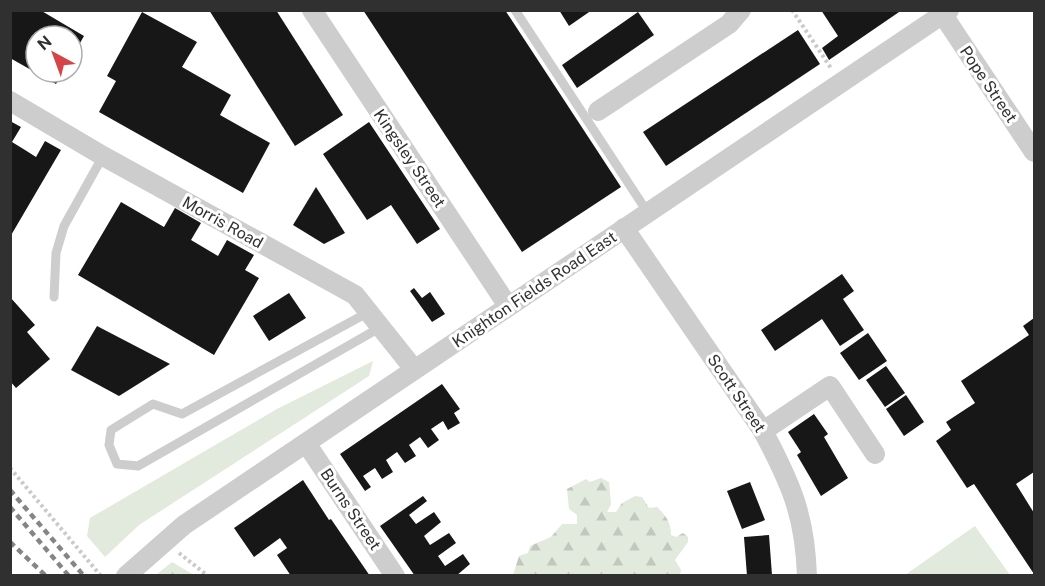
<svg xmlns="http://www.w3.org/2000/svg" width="1045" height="586" font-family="'Public Sans',sans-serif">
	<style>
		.grass { fill: #e2e9dd }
		.forest { fill: url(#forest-firs) }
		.building { fill: #171717 }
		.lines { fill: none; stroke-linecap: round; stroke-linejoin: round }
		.path { stroke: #cacaca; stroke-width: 4; stroke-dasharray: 3 3; stroke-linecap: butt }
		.service { stroke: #cdcdcd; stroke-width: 9 }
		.minor { stroke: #cdcdcd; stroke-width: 20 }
		.rail { stroke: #858585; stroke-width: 4.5; stroke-dasharray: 6 4.5; stroke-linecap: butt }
		.labels { text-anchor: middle; stroke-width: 6; stroke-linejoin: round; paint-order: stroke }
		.street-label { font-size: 16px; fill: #303030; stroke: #fff }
	</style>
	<defs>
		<pattern id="forest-firs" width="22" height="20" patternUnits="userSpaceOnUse" patternTransform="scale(1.5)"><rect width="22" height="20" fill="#e2e9dd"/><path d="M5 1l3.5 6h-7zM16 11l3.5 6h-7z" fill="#c2c8be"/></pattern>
	</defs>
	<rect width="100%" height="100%" fill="#fff"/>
	<g class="grass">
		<polygon points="373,361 369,376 139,525 105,557 87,536 90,518 277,409"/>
		<polygon points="975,526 1010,575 905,575"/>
	</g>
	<g class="forest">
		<path d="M 601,478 L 609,482 L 611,504 L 607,512 L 616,512 L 622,503 L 635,496 L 642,497 L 649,508 L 657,507 C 666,516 671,522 671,535 L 676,537 L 683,533 L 688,537 L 688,542 L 675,560 L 681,570 L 680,575 L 513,575 L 519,556 L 528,553 L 530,546 L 551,537 L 562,524 L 577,524 L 577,515 L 569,509 L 567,489 L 586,479 L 590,482 Z"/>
		<polygon points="172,562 194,575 156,575"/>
	</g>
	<g class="building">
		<polygon points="10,10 40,10 84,36 72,57 72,36 36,36 36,72 63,72 56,84 10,58"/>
		<polygon points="209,10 276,10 343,115 295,146"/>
		<polygon points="363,10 505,10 621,187 522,252"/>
		<polygon points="559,10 592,10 569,26"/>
		<polygon points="821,10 902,10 829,60 822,48 838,36"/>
		<polygon points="142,12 197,42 182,67 231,95 220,115 270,143 243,193 99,112 116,81 107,76"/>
		<polygon points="638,12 654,35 577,88 562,65"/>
		<polygon points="798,30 820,64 666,166 643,132"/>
		<polygon points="10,121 21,127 12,142 25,150 36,157 45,141 61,150 10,237"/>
		<polygon points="369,122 440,229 417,244 391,205 367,220 323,154"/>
		<polygon points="316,187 345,233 324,244 293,225"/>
		<polygon points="121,202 164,227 175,208 201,223 191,240 218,256 227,240 254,255 245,270 259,278 214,355 78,275"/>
		<polygon points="842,274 854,291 843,299 864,330 840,346 822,319 775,351 761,330"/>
		<polygon points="414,288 422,298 430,292 445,314 432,322 410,291"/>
		<polygon points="289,293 306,318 269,341 253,316"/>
		<polygon points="10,297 35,325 27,332 50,359 16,388 10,381"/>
		<polygon points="1034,318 1034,472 1016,484 1034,513 1034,574 974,484 967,488 936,441 951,430 946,422 975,403 961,381 1029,335 1023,326"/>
		<polygon points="97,326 170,364 119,396 71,370"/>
		<polygon points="868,333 887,361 859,380 840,353"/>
		<polygon points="886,366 905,393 885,407 866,380"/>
		<polygon points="442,384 460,409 454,413 460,423 448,430 443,421 431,429 439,440 428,448 420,437 409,445 416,456 405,463 397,452 386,460 393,472 382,479 375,468 363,476 371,487 365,491 340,454"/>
		<polygon points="906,395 924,422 904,436 886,409"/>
		<polygon points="814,414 828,434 824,437 848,478 821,496 797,455 801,452 788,432"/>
		<polygon points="303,480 329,520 331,519 370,576 291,576 277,555 287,548 280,538 254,557 234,528"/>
		<polygon points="750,482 765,520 742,529 727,491"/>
		<polygon points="423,496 427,501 409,515 416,524 434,512 441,522 424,536 430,545 449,533 456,543 438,556 445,566 463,554 470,564 456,576 415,576 380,526"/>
		<polygon points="769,535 772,575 747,576 744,537"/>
	</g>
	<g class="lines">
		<g class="path">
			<polyline points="792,10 831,68"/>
			<polyline points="10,468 101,576"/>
			<polyline points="179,553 208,576"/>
		</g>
		<g class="service">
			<polyline points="515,10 648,213"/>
			<polyline points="54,297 56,253 64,226 103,156"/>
			<polyline points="367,313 182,414 153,404 111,430 109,445 117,464 138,466 381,327"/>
		</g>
		<g class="minor">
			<polyline points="312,10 508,306"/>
			<polyline points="943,15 1034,152"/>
			<polyline points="10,101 103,156 355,295 414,369"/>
			<polyline points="598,111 729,24 741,10"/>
			<path d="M 624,228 L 763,431 C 791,484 805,515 807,576"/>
			<polyline points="763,431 830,386 875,454"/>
			<polyline points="306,443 395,576"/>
			<polyline points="126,576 184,525 949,10"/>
		</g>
		<g class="rail">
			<polyline points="10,490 84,576"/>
			<polyline points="10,507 69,576"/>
			<polyline points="10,542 46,576"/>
		</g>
	</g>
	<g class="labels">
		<g class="street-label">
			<text transform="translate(989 84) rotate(56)" y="6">Pope Street</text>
			<text transform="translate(410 158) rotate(56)" y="6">Kingsley Street</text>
			<text transform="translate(223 222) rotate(29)" y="6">Morris Road</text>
			<text transform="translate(534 289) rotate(-34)" y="6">Knighton Fields Road East</text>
			<text transform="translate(737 393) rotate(56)" y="6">Scott Street</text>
			<text transform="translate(351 509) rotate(56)" y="6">Burns Street</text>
		</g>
	</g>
	<rect width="1045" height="586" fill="none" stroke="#303030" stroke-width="24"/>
	<g transform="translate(54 54) rotate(319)"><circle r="28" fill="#ffffff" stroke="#acacac" stroke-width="1.5"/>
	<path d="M0-4.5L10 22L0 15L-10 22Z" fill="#d54548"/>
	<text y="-9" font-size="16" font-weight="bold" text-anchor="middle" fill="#303030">N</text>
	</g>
</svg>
